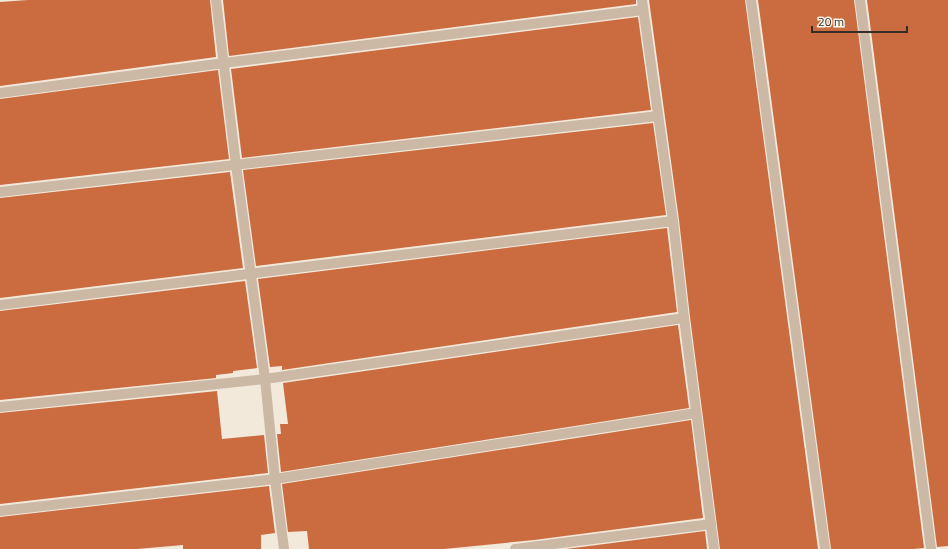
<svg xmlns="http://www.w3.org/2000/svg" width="948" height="549" font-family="'Titillium Web',sans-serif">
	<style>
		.building { fill: #cb6b40 }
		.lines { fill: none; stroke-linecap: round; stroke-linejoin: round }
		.minor { stroke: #cbb9a5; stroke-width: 10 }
	</style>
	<rect width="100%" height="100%" fill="#f3e9da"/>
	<g class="building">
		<polygon points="28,0 210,0 216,57 0,86 0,2"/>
		<polygon points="223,0 636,0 636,4 229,56"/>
		<polygon points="649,0 745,0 818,549 720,549 690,317 679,220"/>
		<polygon points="758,0 854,0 924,548 913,549 831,549"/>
		<polygon points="867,0 948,0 948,546 937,547"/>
		<polygon points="638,17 651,110 242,158 231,69"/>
		<polygon points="218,70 229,159 0,185 0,99"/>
		<polygon points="653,123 666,215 256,266 243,170"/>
		<polygon points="230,172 243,268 0,298 0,198"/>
		<polygon points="667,228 677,312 282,370 282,366 270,367 258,279"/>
		<polygon points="245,281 257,368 233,371 233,373 216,375 216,378 0,400 0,311"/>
		<polygon points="678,325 689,408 281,472 277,434 281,434 280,424 288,424 283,383"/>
		<polygon points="217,391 222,439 264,435 268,473 0,504 0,413"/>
		<polygon points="691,420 703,518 534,540 444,549 309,549 307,531 288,532 282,484"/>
		<polygon points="269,486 275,533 261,535 261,549 183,549 183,545 137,549 0,549 0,517"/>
		<polygon points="705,531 707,549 566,549"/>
	</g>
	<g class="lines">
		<g class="minor">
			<polyline points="216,0 236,165 265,379 275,479 284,549"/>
			<polyline points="642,0 673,221 684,318 714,549"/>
			<polyline points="751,0 825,549"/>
			<polyline points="860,0 931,549"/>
			<polyline points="0,93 224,63 643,10"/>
			<polyline points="0,192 658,116"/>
			<polyline points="0,305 673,221"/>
			<polyline points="0,407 265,379 684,318"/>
			<polyline points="0,511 275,479 696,413"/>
			<polyline points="515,549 711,524"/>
		</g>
	</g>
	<path d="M812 26v6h95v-6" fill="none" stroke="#372d27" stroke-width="2"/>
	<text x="818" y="26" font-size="12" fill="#372d27" stroke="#faf2e6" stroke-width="3" paint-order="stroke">20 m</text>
</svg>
